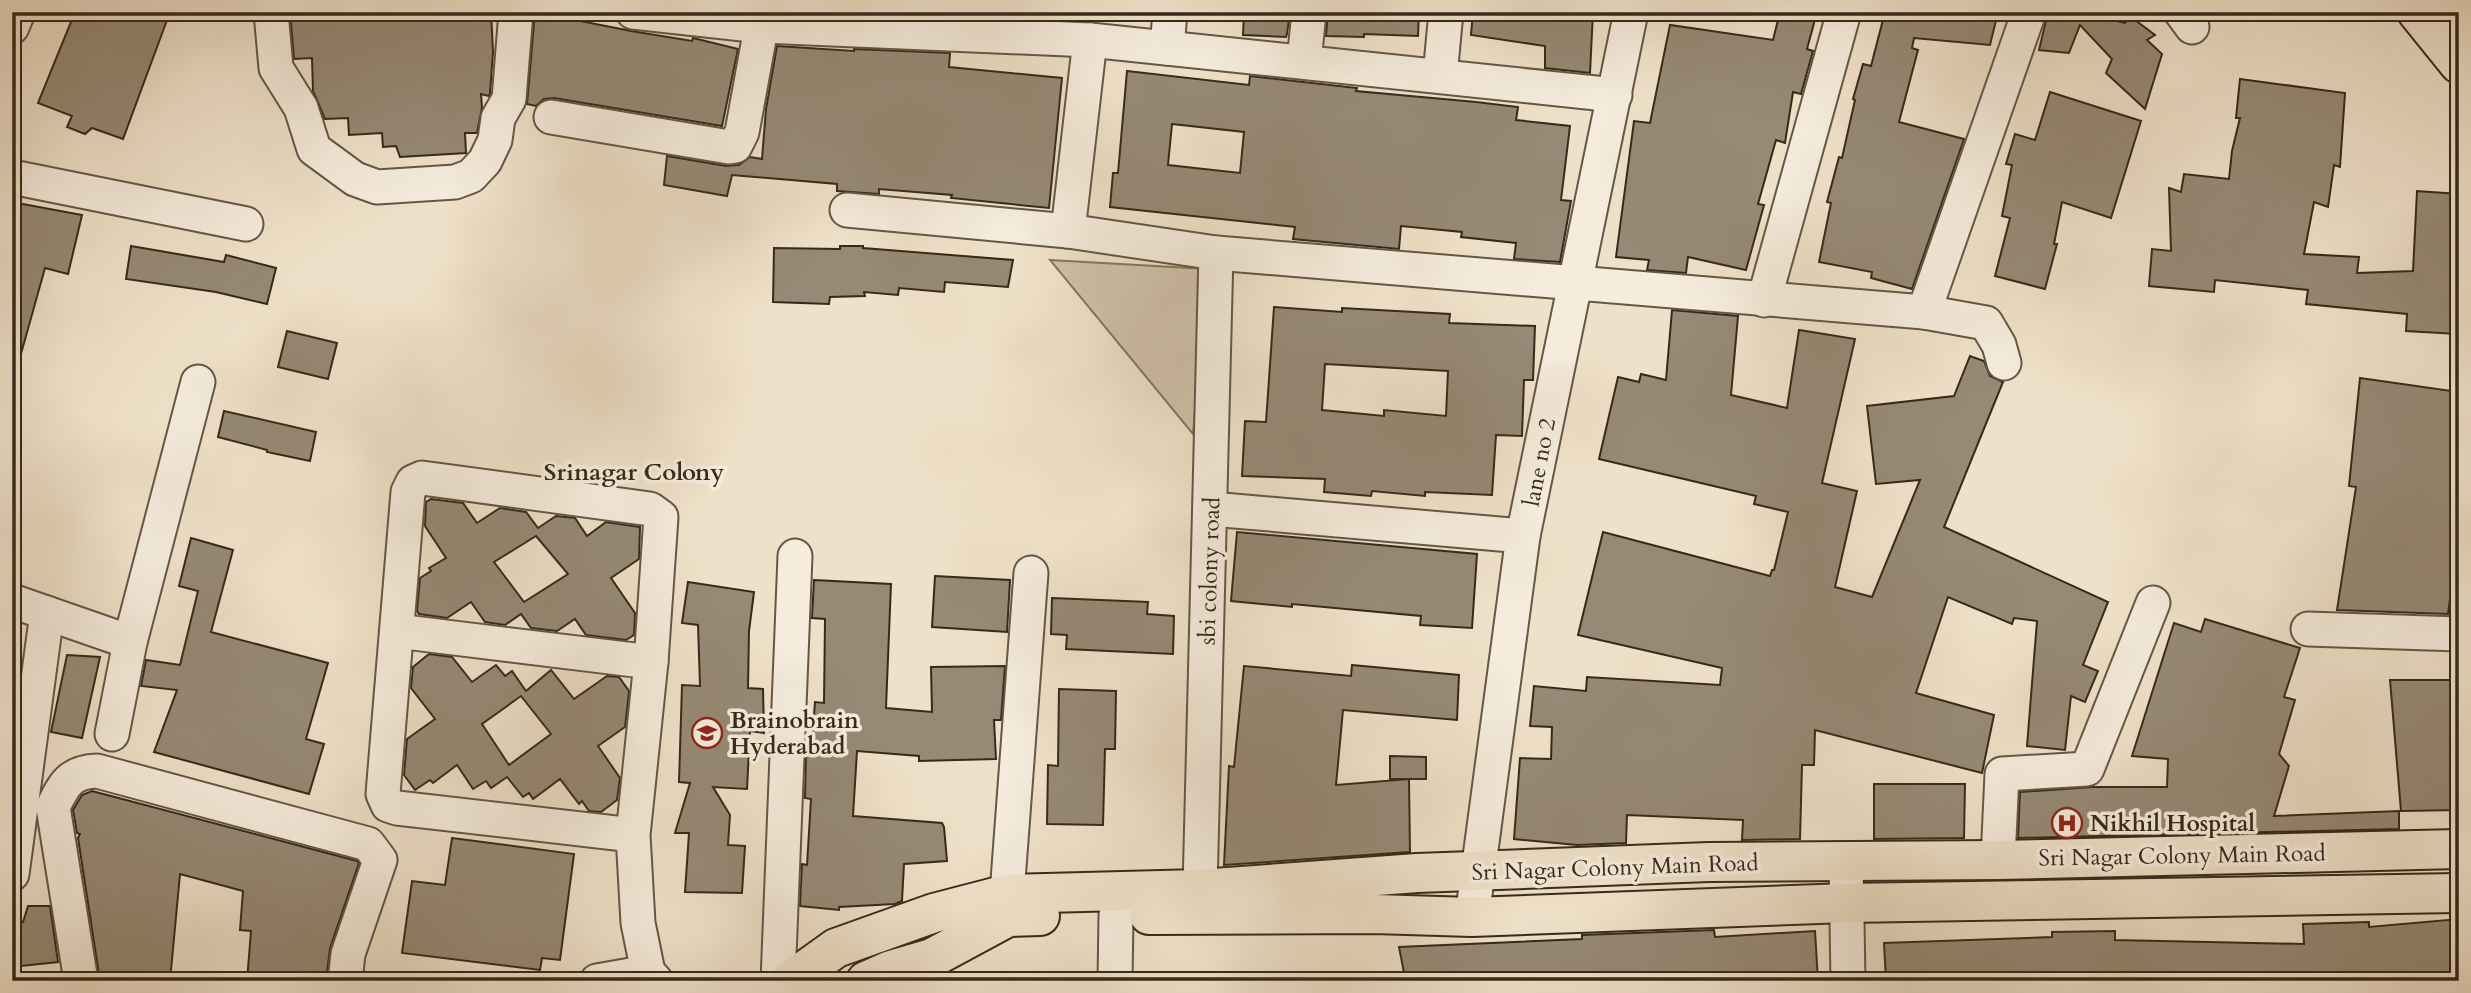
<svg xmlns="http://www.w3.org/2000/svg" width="2471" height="993" font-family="Cardo,serif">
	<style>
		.park { fill: #d0c2ab; stroke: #837663; stroke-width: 2 }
		.building { fill: #968975; stroke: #36291b; stroke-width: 2; fill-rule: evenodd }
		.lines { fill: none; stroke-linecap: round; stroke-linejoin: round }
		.minor-casing { stroke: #645746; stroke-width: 37 }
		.major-casing { stroke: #36291b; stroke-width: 42 }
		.minor { stroke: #f5ecdc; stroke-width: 33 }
		.major { stroke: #efe1c9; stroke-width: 38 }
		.labels { text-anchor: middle; stroke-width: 7; stroke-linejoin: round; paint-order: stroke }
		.street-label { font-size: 23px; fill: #36291b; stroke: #f5ecdc }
		.poi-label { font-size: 23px; font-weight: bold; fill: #36291b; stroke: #f5ecdc; text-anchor: start }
		.neighbourhood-label { font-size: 24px; font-weight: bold; fill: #36291b; stroke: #f5ecdc }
	</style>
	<rect width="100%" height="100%" fill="#efe1c9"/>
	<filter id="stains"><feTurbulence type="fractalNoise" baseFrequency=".00286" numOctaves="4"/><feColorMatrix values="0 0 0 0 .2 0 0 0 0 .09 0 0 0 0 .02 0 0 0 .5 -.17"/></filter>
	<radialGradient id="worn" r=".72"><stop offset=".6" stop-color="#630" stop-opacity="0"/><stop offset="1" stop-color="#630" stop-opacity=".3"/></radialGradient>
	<polygon class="park" points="1050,260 1207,269 1193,434"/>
	<g class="building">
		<polygon points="75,12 170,12 123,139 92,128 85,134 67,127 72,116 38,103"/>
		<polygon points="290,12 491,12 493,52 490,93 489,96 481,94 482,108 477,133 465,133 466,153 400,157 396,146 383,147 382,133 349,135 348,118 325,119 313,91 312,58 294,59"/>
		<polygon points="535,12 631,31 692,41 693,38 738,49 722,126 554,98 544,99 536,106 527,104"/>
		<polygon points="1244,12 1290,12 1287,34 1286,37 1243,35"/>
		<polygon points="1328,12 1419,12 1418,36 1364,34 1364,37 1326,36"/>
		<polygon points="1473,12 1593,12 1590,73 1545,68 1545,46 1471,35"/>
		<polygon points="1780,12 1817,12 1807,49 1813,51 1801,94 1793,92 1785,143 1776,140 1758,204 1764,205 1746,270 1688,257 1686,273 1647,270 1649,260 1616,257 1634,121 1650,123 1670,25 1773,40"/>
		<polygon points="1885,12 1998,12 1990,45 1914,38 1912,48 1918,50 1899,122 1964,139 1912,289 1871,278 1872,272 1819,262 1831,203 1827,202 1839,157 1842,158 1855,100 1853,99 1863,64 1871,66"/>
		<polygon points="2048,12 2085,12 2084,14 2125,23 2131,17 2155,35 2147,40 2162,54 2145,109 2106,73 2112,59 2080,25 2069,53 2039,50"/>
		<polygon points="777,46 854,51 854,49 950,53 949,67 1062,78 1049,208 951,198 952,195 879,189 879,194 837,191 837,184 732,175 727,196 664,185 667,156 726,166 739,165 750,157 762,159 766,109"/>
		<path d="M 1127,71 L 1249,85 L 1250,76 L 1357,88 L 1356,91 L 1476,102 L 1518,107 L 1516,120 L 1570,126 L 1561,200 L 1571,201 L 1560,262 L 1514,259 L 1516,243 L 1461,237 L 1462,232 L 1401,226 L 1399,249 L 1293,239 L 1295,227 L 1110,207 L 1113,173 L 1118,173 ZM 1172,124 L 1244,132 L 1240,173 L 1168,165 Z"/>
		<polygon points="2240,79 2345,93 2340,167 2334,165 2328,207 2314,202 2304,254 2359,257 2357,273 2413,271 2417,191 2459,194 2459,237 2454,277 2459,277 2457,334 2406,331 2407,314 2306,304 2308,290 2215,280 2214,292 2149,286 2152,249 2171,251 2169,188 2181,192 2184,174 2229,179 2232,151 2240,118 2236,118"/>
		<polygon points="2050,92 2141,121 2111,218 2062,202 2054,244 2057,244 2045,289 1995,276 2010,218 2002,216 2012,165 2006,164 2015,134 2035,140"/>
		<polygon points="12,202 82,215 68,274 45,268 19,361 12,360"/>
		<polygon points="131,246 224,262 226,255 276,268 267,304 216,292 126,279"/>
		<polygon points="840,246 863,246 863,248 1013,260 1008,287 945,282 944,292 899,288 898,295 864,292 865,296 830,297 829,304 773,302 774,248 840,249"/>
		<path d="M 1274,307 L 1342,312 L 1342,308 L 1450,314 L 1449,323 L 1535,326 L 1533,380 L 1524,380 L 1522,436 L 1496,435 L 1492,495 L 1425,492 L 1425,496 L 1372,491 L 1371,496 L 1324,492 L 1325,479 L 1242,476 L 1245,421 L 1266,422 ZM 1325,364 L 1448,371 L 1446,416 L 1384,410 L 1384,416 L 1322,410 Z"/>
		<polygon points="1672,310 1738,316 1731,395 1787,408 1799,330 1855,339 1822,483 1857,491 1835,587 1872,597 1920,480 1876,484 1867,406 1954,396 1970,356 1984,361 1990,376 2003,382 1944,527 2108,602 2083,665 2098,671 2085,702 2071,696 2065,750 2027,746 2037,621 2014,618 2012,624 1948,597 1916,693 1994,715 1982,773 1815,730 1814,765 1802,765 1800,839 1742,840 1743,820 1627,815 1626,843 1577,845 1514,839 1520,758 1551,759 1552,727 1530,726 1534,686 1586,691 1587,677 1720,685 1722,668 1578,635 1603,532 1770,576 1772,570 1774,570 1788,512 1754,504 1756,496 1599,459 1618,377 1639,382 1641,374 1666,380"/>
		<polygon points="287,331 337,343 328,379 278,367"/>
		<polygon points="2360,378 2459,392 2459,530 2448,614 2337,610 2356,487 2349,486"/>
		<polygon points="224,411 316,432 310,461 267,452 267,450 218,437"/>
		<path d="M 431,499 L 463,503 L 477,523 L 500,508 L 526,512 L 538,528 L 556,516 L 575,518 L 587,536 L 606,522 L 640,527 L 639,559 L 611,578 L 635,613 L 634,635 L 626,640 L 586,635 L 575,619 L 557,631 L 531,628 L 521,614 L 505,625 L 485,622 L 471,602 L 447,618 L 419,614 L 417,611 L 420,578 L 431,571 L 429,568 L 446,558 L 425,526 L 426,502 ZM 536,536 L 568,574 L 524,602 L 494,562 Z"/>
		<polygon points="1237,532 1477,554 1472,628 1420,625 1421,616 1292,604 1292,607 1231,601"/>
		<polygon points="191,538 233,550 211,632 328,663 306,739 324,744 309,794 154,752 177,690 141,686 146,660 180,665 198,591 179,586"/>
		<polygon points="935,576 1010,580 1007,632 932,627"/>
		<polygon points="814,580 891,584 886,708 932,712 931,667 1005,666 1001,720 994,720 996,759 919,761 919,756 857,751 853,816 942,823 944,827 947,861 904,864 902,901 895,904 839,907 839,910 800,906 802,864 807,865 811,799 805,798 806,754 811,755 815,702 824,703 825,619 812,618"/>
		<polygon points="688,582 754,592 749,631 748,688 763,689 764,733 750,731 747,789 713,787 730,815 728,845 745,846 742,893 685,892 689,833 675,833 690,783 679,782 682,685 700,686 698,625 682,623"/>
		<polygon points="1052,598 1148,602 1147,614 1174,616 1173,654 1066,649 1067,635 1051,634"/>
		<polygon points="2205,619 2300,648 2284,697 2295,700 2279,754 2289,766 2274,816 2399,811 2399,829 2018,838 2020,792 2092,787 2167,787 2168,759 2132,756 2174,623 2201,632"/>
		<path d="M 429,654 L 452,657 L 472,682 L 496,665 L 505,676 L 512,671 L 526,691 L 551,670 L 574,699 L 607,676 L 619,677 L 629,691 L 625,727 L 598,746 L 620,778 L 617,800 L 601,812 L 589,811 L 582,801 L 579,804 L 560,779 L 533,799 L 529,793 L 523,797 L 507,777 L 491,788 L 486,781 L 473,789 L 457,765 L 433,783 L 430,780 L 415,790 L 404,775 L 407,739 L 435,719 L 411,688 L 413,667 ZM 521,696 L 551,734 L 509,765 L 482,724 Z"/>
		<polygon points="67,655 100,657 82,738 51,732"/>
		<polygon points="1352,665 1459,675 1457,720 1343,710 1336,785 1409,779 1410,852 1224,865 1229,766 1234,767 1244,666 1351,676"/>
		<polygon points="2390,680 2459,680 2459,810 2401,811"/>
		<polygon points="1059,689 1116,691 1115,749 1105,749 1103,825 1047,824 1048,765 1058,766"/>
		<polygon points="1390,756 1426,757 1426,779 1390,779"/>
		<polygon points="1874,784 1965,784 1964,838 1874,839"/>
		<polygon points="92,791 357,861 359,863 330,948 326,981 247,981 251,931 240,930 243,891 180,874 170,981 100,981 78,838 80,834 77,833 73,810 82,795"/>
		<polygon points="452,838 574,854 560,960 542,958 540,970 402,953 412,881 445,885"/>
		<polygon points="28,906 50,906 58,962 12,967 12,923 23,922"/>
		<polygon points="2459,919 2459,981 1886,981 1884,943 2052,937 2052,932 2115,931 2115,940 2304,944 2303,924 2369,922 2369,927"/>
		<polygon points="1714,930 1715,937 1815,931 1818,981 1429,981 1404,973 1399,947 1582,939 1582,935"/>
	</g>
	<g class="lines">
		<g class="minor-casing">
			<g id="minor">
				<polyline points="271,12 276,68 301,108 314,149 355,179 377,187 455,182 471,176 485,161 495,140 498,118 509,99 516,12"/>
				<polyline points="633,12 761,26 1090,40 1615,95"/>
				<polyline points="2181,12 2192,27"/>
				<polyline points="12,27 18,12"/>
				<polyline points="1167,48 1170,12"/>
				<polyline points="1304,62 1309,12"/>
				<polyline points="1440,76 1446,12"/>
				<polyline points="551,117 729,147 735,146 742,132 764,12"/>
				<polyline points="12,177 246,224"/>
				<polyline points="847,210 1068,231 1216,253 1924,312 1986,323 1999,345 2004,363"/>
				<polyline points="1068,231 1090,40"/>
				<polyline points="1764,300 1844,12"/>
				<polyline points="1924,312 2029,12"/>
				<polyline points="1211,509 1523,536"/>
				<polyline points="12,601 130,642 198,382"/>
				<polyline points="2308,629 2459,634"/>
				<polyline points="397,631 651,662"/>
				<polyline points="112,734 130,642"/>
				<polyline points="633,835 397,808 388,805 383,794 408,492 413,482 422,478 650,509 661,517 651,662 633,835 638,923 648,972 656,981"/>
				<polyline points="1998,860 2002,774 2087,769 2153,603"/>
				<polyline points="1846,861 1848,981"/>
				<polyline points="12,874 47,613"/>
				<polyline points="1200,889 1216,253"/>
				<polyline points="1007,894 1031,573"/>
				<polyline points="1472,917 1523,536 1631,12"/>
				<path d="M 81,981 L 53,807 C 64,784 70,772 97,771 L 368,844 L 380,860 L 348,954 L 345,981"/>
				<polyline points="597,981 648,972"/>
				<polyline points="778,981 795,556"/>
				<polyline points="1115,981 1116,915"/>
			</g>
		</g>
		<g class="major-casing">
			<g id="major">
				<polyline points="2417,12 2459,64"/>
				<polyline points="1149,915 1374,914 1472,917 1847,903 2459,893"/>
				<polyline points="790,981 836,948 934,913 1007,894 1200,889 1417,873 1709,862 1998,860 2459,849"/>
				<polyline points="866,981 891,970 932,958 1008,917 1040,916"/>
			</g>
		</g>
		<use href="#minor" class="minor"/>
		<use href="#major" class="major"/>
	</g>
	<defs>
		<g id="university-ring" transform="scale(1.575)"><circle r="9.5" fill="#f5ecdc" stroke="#8f2418" stroke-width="1.5"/><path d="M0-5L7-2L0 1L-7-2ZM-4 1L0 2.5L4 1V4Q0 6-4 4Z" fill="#8f2418"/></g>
		<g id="hospital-ring" transform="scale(1.575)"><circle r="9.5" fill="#f5ecdc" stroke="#8f2418" stroke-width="1.5"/><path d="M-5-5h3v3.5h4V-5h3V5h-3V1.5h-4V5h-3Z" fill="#8f2418"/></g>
	</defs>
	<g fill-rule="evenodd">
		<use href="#university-ring" x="707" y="733"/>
		<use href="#hospital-ring" x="2067" y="823"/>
	</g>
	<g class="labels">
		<g class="street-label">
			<text transform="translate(1539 462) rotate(-79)" y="8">lane no 2</text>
			<text transform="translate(1209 571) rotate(-88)" y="8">sbi colony road</text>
			<text transform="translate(2182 855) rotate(-1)" y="8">Sri Nagar Colony Main Road</text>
			<text transform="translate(1615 867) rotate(-2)" y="8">Sri Nagar Colony Main Road</text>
		</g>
		<g class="poi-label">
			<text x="730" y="728">Brainobrain<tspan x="730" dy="26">Hyderabad</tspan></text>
			<text x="2090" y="831">Nikhil Hospital</text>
		</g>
		<g class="neighbourhood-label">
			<text x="634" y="480">Srinagar Colony</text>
		</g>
	</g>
	<rect width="2471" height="993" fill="none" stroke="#efe1c9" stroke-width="42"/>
	<rect x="14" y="14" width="2443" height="965" fill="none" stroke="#36291b" stroke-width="3.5"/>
	<rect x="21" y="21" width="2429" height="951" fill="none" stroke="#36291b" stroke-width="2"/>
	<rect width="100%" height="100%" filter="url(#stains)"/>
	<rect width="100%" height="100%" fill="url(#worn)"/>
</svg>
